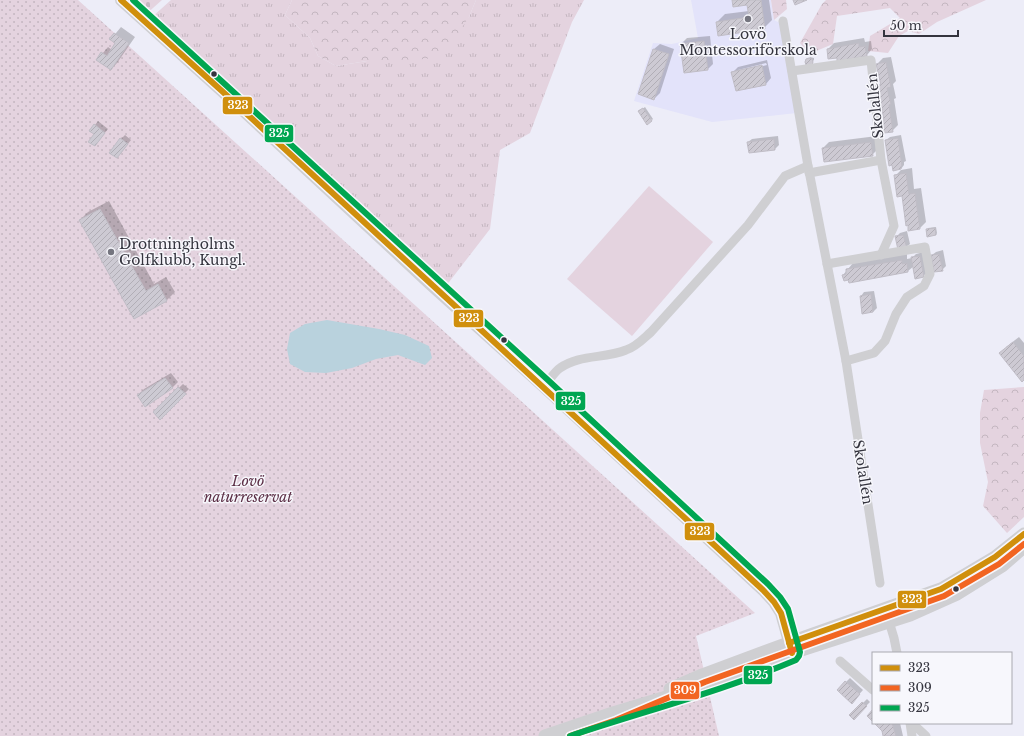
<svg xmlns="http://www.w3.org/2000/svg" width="1024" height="736" font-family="'Libre Baskerville',serif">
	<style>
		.built { fill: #e3e3fa }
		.grass { fill: url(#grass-tufts) }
		.forest { fill: url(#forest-crowns) }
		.cemetery { fill: url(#cemetery-stones) }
		.park { fill: url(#park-dots) }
		.pitch { fill: #e4d3df }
		.water { fill: #b9d2dd }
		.shadow { fill: #0003; fill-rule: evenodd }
		.building { fill: url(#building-hatch); stroke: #c0bdc6 }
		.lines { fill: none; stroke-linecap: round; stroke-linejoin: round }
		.minor { stroke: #cfcfd2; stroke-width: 9 }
		.tertiary { stroke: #cfcfd2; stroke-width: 12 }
		.secondary { stroke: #cfcfd2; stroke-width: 13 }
		.bus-1-casing { stroke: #f7f7fc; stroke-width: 9 }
		.bus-2-casing { stroke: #f7f7fc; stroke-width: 9 }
		.bus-3-casing { stroke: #f7f7fc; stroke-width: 9 }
		.bus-1 { stroke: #d08f0c; stroke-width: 6 }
		.bus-2 { stroke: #f26522; stroke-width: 6 }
		.bus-3 { stroke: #00a651; stroke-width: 6 }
		.poi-dot { fill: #75757f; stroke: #f7f7fc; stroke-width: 1.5 }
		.bus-dot { fill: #34343e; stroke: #f7f7fc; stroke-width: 1.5 }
		.labels { text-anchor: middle; stroke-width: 3; stroke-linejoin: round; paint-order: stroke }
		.poi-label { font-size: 14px; fill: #34343e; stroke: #f7f7fc }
		.street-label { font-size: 14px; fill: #34343e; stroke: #f7f7fc }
		.park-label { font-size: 14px; font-style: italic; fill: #5c2f46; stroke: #f7f7fc }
		.line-badge { stroke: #f7f7fc; stroke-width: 1.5 }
		.badge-label { font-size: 11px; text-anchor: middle; font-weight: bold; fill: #fff }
	</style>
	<defs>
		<pattern id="grass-tufts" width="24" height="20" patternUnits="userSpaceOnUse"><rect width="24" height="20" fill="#e4d3df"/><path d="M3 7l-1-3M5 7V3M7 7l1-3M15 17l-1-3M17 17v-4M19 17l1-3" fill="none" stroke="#c4b6c0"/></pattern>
		<pattern id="forest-crowns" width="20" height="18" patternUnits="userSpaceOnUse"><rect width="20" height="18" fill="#e4d3df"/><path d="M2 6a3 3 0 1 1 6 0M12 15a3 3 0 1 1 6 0" fill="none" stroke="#c4b6c0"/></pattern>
		<pattern id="cemetery-stones" width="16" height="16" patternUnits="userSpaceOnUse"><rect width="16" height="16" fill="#e4d3df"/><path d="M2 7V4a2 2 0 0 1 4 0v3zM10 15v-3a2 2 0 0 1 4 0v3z" fill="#c4b6c0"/></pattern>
		<pattern id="park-dots" width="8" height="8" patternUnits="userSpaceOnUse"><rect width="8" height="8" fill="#e4d3df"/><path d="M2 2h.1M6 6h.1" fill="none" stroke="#c4b6c0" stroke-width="1.8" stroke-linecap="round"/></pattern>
		<pattern id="building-hatch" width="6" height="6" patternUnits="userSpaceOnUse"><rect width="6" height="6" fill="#cdcad3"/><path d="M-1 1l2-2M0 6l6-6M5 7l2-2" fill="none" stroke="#b1aeb6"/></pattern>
	</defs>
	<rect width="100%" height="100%" fill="#ededf8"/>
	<polygon class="built" points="691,0 771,0 774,20 780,23 797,113 712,122 634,101 653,43 672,44 698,38"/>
	<polygon class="grass" points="171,0 292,0 285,15 310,38 318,56 336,66 367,61 469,17 476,0 584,0 572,22 530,133 500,150 490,229 446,286 151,18"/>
	<g class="forest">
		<polygon points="292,0 476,0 469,17 453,41 427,59 367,61 336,66 318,56 310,38 285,15"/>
		<polygon points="771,0 786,0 787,9 774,20"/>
		<polygon points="826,0 986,0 937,22 919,34 908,31 899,36 888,53 868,51 870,36 900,18 890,8 837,16 833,44 809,54 800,43 822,4"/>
		<polygon points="1024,387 1024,517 1007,533 983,506 988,482 980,443 980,413 984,390"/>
	</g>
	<polygon class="cemetery" points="129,0 162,0 144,16"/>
	<polygon class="park" points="0,0 78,0 755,613 696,636 719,736 0,736"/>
	<polygon class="pitch" points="649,186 713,242 632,336 567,279"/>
	<polygon class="water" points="327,320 379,329 405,335 429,346 432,358 425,365 398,355 376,359 352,368 326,373 305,372 290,364 287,349 290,333 305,324"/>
	<g class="shadow">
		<polygon points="733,0 769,0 772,20 764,28 717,22 725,14 749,11 748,4"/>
		<polygon points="121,27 135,37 117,63 111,69 97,60 108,47 112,50 117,43 111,39"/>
		<polygon points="710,36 713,64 708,69 681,44 687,38"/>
		<polygon points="864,38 865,42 871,41 872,49 867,55 837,57 828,49 834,43"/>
		<polygon points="660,44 674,49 660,93 654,99 654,49"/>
		<polygon points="810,57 814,58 814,60 810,64 806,63"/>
		<polygon points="891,57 896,81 893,84 896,98 894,99 898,125 892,131 883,121 885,119 879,86 881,83 877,64 883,58"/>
		<path d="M 767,60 L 771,78 L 766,84 L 733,72 L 738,67 ZM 766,63 L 767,65 L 738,72 L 738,70 Z"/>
		<polygon points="645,107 653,119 652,120 641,110"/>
		<polygon points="98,121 108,129 95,145 95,125"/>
		<polygon points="125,135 131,140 121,153 121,139"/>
		<polygon points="901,135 906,161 904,162 904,165 901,169 886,140 890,137"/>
		<polygon points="778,136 779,145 775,149 749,152 748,142 752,139"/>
		<polygon points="877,136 878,149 872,155 823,148 829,142"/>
		<polygon points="912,168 914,189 921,188 926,222 920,228 903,195 895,176 901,170"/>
		<polygon points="109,201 154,284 166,277 175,292 167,300 134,318 80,220 88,212"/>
		<polygon points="936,227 937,233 936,235 927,230 928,228"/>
		<polygon points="907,231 910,244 906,247 896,237 900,233"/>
		<polygon points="943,250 946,266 942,270 932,255 936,252"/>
		<polygon points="924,252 927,273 923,276 914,266 908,271 850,281 843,275 853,263 907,254 907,259 912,258 916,254"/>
		<polygon points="874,291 877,308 873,312 863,313 861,296 864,292"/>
		<polygon points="1019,337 1024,343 1024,379 1006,347"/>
		<polygon points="171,373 178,382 172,388 138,395 144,389"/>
		<polygon points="183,384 189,389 160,418 154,412"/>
		<polygon points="850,678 863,690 855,699 838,690"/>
		<polygon points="867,699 870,702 854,718 851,715"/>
		<polygon points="876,723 900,723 903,736 884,736 883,730"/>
	</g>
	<g class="building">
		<polygon points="732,0 761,0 765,29 718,36 716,22 749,17 747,5 733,7"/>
		<polygon points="793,0 807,0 795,5"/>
		<polygon points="114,33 129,43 111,70 96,60 101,52 107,56 115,43 109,39"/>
		<polygon points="704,41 708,70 684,73 680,44"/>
		<polygon points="859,43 859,47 865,46 867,56 837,61 837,58 828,59 827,49"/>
		<polygon points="653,49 669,54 654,100 638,94"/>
		<circle cx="809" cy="62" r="4"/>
		<polygon points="886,62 891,87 887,88 891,104 889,105 893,132 884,133 882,121 884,121 878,85 881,85 876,64"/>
		<polygon points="762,65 766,85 736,91 731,72"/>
		<polygon points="643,108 652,121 647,125 638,111"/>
		<polygon points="94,124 105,133 95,146 88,142 94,134 89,131"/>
		<polygon points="120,138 128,144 117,158 109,153"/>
		<polygon points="898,138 902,166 901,166 901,169 893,171 892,165 889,166 885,140"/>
		<polygon points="774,139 775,150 749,153 747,142"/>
		<polygon points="871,142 873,156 824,162 822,148"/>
		<polygon points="906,173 909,194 915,193 920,229 908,231 908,225 906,226 902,196 897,197 894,175"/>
		<polygon points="100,209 146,291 158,284 167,301 134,319 79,220"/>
		<polygon points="935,228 936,235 927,237 926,229"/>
		<polygon points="903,235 907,248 898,250 895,236"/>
		<polygon points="939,254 943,271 934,272 931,255"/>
		<polygon points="920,256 924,277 915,279 911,257"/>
		<polygon points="902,260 902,264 907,263 908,272 849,283 848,280 844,281 842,275 846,274 846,269"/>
		<polygon points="871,294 873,312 862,314 860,296"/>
		<polygon points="1013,342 1024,356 1024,380 1022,382 999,353"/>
		<polygon points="165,378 173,388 145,407 137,395"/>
		<polygon points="178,387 186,394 160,420 153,412"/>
		<polygon points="845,681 860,694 852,704 837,690"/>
		<polygon points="862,702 867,706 854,720 849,715"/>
		<polygon points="873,709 873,722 867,716"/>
		<polygon points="874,723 892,723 896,736 883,736 882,731"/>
	</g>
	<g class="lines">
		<g class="minor">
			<polyline points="783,21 808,166 846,361 880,583"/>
			<polyline points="792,71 871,60 881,160 894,226 881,255"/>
			<polyline points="809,173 881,160"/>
			<polyline points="827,264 925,247 930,274 924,286 907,297 896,314 885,341 874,353 846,361"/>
			<path d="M 544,387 C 549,381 554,372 560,368 C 580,354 604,359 626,350 C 636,347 643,339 651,332 L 748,225 L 785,176 L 808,166"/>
			<polyline points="888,618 894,638 897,653"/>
			<polyline points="840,661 873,690"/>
			<polyline points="910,723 912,736"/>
			<polyline points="912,723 926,736"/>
		</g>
		<polyline class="tertiary" points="121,0 223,92 430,284 544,387 763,590 774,602 781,613 792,652"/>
		<g class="secondary">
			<polyline points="670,689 702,675 810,635 941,589 995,557 1024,534"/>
			<polyline points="545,736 613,713 703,686 792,653 910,615 957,594 1002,566 1024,547"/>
		</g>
		<g class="bus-1-casing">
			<g id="bus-1">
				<polyline points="121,0 223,92 763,590 774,602 781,613 792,653"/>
				<polyline points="789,643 941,589 995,557 1024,534"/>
			</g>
		</g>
		<g class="bus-2-casing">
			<polyline id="bus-2" points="570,736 616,720 705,682 813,643 944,596 999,564 1024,544"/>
		</g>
		<g class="bus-3-casing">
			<path id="bus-3" d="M 133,0 L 549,381 L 768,584 L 780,597 L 788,609 L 800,652 L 799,656 L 796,660 C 723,691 645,711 570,736"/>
		</g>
		<use href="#bus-1" class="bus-1"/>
		<use href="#bus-2" class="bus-2"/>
		<use href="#bus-3" class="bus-3"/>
	</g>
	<g class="poi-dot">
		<circle cx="748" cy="19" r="4"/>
		<circle cx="111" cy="252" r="4"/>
	</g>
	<g class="bus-dot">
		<circle cx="214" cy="74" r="3.5"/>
		<circle cx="504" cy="340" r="3.5"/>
		<circle cx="956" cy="589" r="3.5"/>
	</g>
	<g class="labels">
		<g class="poi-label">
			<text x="748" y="39">Lovö<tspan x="748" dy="16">Montessoriförskola</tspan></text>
			<text x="119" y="249" text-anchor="start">Drottningholms<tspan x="119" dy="16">Golfklubb, Kungl.</tspan></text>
		</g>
		<g class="street-label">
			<text transform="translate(875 106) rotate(-96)" y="5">Skolallén</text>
			<text transform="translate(863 472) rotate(81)" y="5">Skolallén</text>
		</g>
		<g class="park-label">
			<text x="248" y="486">Lovö<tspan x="248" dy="16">naturreservat</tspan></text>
		</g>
	</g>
	<g class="line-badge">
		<rect x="222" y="96" width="31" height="19" rx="4" fill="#d08f0c"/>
		<rect x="264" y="124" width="30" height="19" rx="4" fill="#00a651"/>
		<rect x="453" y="309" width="31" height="19" rx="4" fill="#d08f0c"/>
		<rect x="555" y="391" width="31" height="20" rx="4" fill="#00a651"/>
		<rect x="684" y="522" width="31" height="19" rx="4" fill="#d08f0c"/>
		<rect x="897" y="590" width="30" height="19" rx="4" fill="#d08f0c"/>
		<rect x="743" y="665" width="30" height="20" rx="4" fill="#00a651"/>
		<rect x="670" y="681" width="30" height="19" rx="4" fill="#f26522"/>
	</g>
	<g class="badge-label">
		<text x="238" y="109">323</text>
		<text x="279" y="137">325</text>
		<text x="469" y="322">323</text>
		<text x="571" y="405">325</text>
		<text x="700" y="535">323</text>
		<text x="912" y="603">323</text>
		<text x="758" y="679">325</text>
		<text x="685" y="694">309</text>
	</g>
	<rect x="872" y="652" width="140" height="72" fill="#f7f7fc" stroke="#a9a9b0"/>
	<rect x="880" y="665" width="20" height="6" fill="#d08f0c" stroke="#a9a9b0"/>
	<text x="908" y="672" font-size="12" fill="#34343e">323</text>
	<rect x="880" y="685" width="20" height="6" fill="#f26522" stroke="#a9a9b0"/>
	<text x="908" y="692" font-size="12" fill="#34343e">309</text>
	<rect x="880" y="705" width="20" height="6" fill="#00a651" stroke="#a9a9b0"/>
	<text x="908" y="712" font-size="12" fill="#34343e">325</text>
	<path d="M884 30v6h74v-6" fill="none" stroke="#34343e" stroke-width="2"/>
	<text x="890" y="30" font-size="12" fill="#34343e" stroke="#f7f7fc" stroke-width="3" paint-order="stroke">50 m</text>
</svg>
